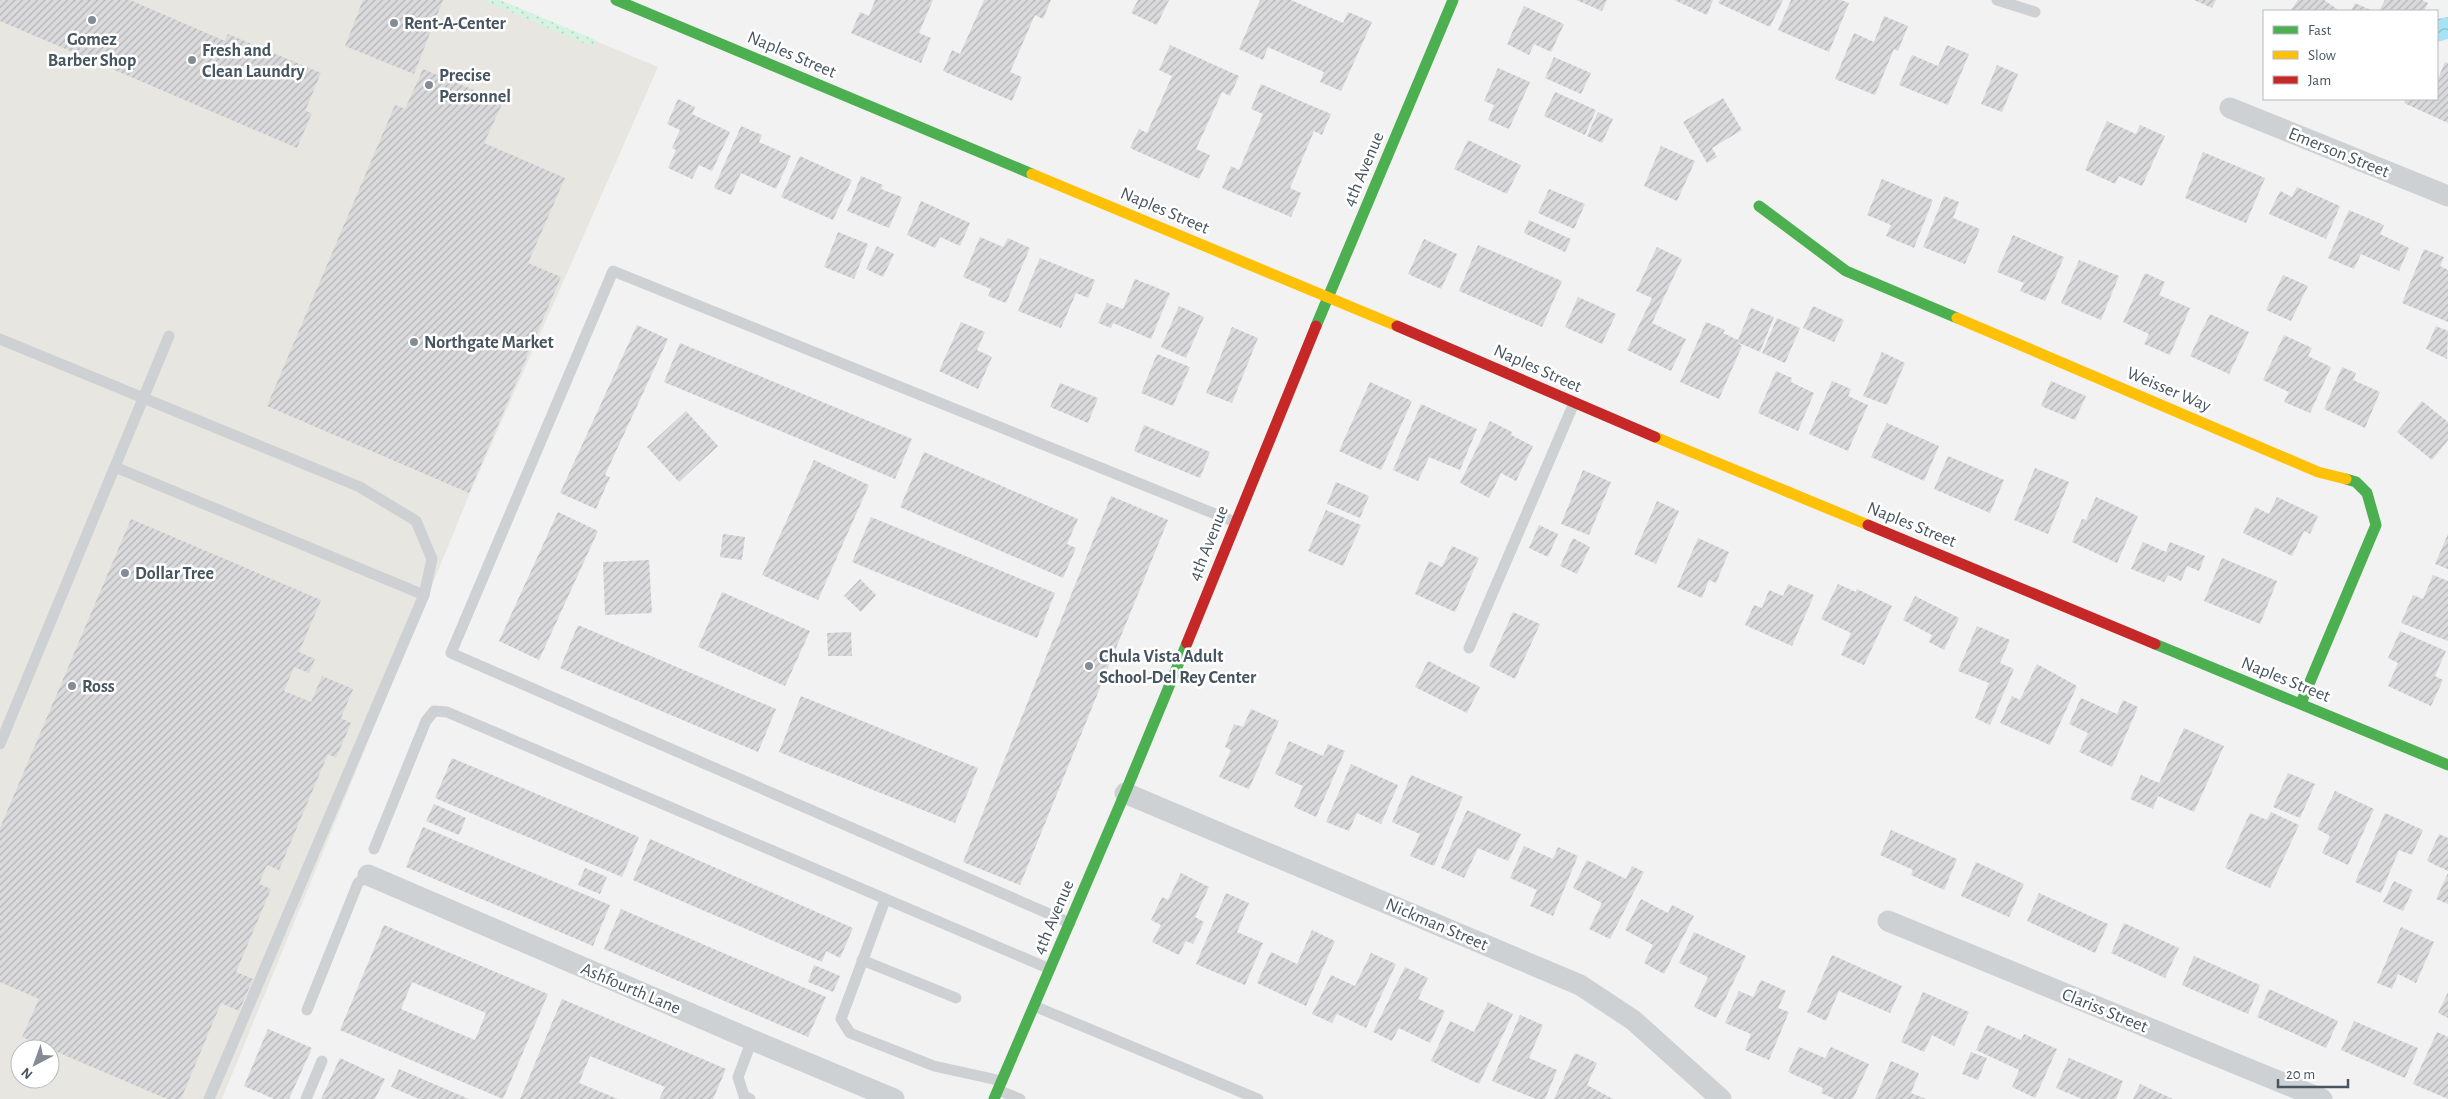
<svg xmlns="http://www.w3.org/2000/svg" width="2448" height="1099" font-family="'Alegreya Sans',sans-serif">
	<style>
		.commercial { fill: #e7e6e0; fill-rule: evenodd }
		.grass { fill: url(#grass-dots) }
		.water { fill: url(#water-waves) }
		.building { fill: url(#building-hatch); fill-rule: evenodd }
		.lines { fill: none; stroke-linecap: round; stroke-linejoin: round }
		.lane { stroke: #ced1d3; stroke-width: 11 }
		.street { stroke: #ced1d3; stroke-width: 21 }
		.fast { stroke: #4caf50; stroke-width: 11 }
		.slow { stroke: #ffc107; stroke-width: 11 }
		.jam { stroke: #c62828; stroke-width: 11 }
		.poi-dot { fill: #838c94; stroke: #fff; stroke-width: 2 }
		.labels { text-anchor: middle; stroke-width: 5; stroke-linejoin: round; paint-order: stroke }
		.poi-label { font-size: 18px; font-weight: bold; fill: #475561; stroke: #fff; text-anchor: start }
		.street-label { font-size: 18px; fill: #475561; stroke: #fff }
	</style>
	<defs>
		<pattern id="grass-dots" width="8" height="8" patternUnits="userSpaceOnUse" patternTransform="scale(1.25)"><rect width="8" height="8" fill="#d5f3e1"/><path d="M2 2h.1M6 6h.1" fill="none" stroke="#b8d2c4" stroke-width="1.8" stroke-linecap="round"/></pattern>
		<pattern id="water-waves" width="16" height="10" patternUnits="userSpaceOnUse" patternTransform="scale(1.25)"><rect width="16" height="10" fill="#a7e3f4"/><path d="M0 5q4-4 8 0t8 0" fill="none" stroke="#8abbc9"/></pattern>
		<pattern id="building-hatch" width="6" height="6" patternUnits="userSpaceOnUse" patternTransform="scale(1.25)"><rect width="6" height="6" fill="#dadadc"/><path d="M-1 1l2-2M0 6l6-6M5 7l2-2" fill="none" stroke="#b3b4b6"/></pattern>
	</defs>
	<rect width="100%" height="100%" fill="#f3f2f2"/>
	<path class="commercial" d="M 0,0 L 497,0 L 658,67 L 469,495 L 222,1099 L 0,1099 ZM 20,1049 L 50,1049 L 50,1079 L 20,1079 Z"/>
	<polygon class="grass" points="483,0 500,0 598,41 594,45 586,44"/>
	<polygon class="water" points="2448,17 2448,39 2437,42 2437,19"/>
	<g class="building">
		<polygon points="0,0 130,0 225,41 228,34 321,73 305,111 312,113 297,148 0,21"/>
		<polygon points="363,0 443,0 414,74 345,46"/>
		<polygon points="875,0 933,0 919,33 931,38 921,63 851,33 860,12 869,16"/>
		<polygon points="984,0 1051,0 1043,19 1035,15 1010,72 1022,77 1012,101 943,71 952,50 960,54"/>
		<polygon points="1138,0 1169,0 1157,25 1131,13"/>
		<polygon points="1260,0 1291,0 1343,23 1348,12 1372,22 1341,91 1320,82 1324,72 1268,47 1263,60 1239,49"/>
		<polygon points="1576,0 1607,0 1602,11"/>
		<polygon points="1674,0 1713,0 1707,15"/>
		<polygon points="1720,0 1783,0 1770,27 1718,3"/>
		<polygon points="1791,0 1841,0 1849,3 1829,52 1778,30"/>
		<polygon points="2194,0 2216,0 2212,8"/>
		<polygon points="2298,0 2324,0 2337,9 2336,11 2290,11"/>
		<polygon points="2385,0 2422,0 2428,3 2424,11 2379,11"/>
		<polygon points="2355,3 2373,11 2351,11"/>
		<polygon points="1524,6 1564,24 1551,52 1534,44 1529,55 1507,44"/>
		<polygon points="1884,16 1908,26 1898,51 1894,49 1875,95 1835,79 1854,33 1874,42"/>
		<polygon points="1170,45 1239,76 1230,96 1222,92 1196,149 1210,155 1199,179 1130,148 1139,129 1147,133 1172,76 1159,70"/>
		<polygon points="1947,45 1969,54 1948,105 1899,85 1912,55 1938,66"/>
		<polygon points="1554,57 1591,73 1581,94 1545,78"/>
		<polygon points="2445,62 2448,63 2448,123 2404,103 2406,99 2437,99 2437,81"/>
		<polygon points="1997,65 2018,74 2002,112 1981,104"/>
		<polygon points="1498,68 1530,82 1509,129 1488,120 1494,105 1484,101"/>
		<polygon points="423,69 503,102 484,143 565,178 528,263 561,277 469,493 267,406 395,105 405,109"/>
		<polygon points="1261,84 1331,114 1322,135 1314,131 1290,188 1301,193 1291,217 1222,188 1231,166 1239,170 1263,114 1251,109"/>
		<polygon points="1555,92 1596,110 1585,135 1544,116"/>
		<polygon points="1723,98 1742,130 1712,148 1717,157 1707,163 1683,122"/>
		<polygon points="678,99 695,107 692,114 730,132 712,171 699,165 692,179 668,168 676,150 672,148 680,130 667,124"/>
		<polygon points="1598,112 1613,119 1602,143 1587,136"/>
		<polygon points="2107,121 2136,134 2140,125 2165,136 2142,186 2119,176 2115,184 2085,170"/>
		<polygon points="741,126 762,135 759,142 791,156 776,189 741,173 731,195 714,188"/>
		<polygon points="1468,140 1521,165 1507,194 1454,169"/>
		<polygon points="1661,146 1695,161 1677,201 1644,186"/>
		<polygon points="2203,152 2265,178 2246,223 2185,198"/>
		<polygon points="800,156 852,180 833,220 781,197"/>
		<polygon points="861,176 883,185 881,189 902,197 889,228 847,211"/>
		<polygon points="1882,179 1933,200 1914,248 1886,236 1891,225 1867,215"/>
		<polygon points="2297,187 2340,206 2326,239 2269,214 2280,191 2292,197"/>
		<polygon points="1549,189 1585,204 1574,229 1538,213"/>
		<polygon points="1944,196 1959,202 1953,218 1980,229 1965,264 1923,247"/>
		<polygon points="921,201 970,223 960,246 940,237 935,248 907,235"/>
		<polygon points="2349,210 2384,225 2380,234 2409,248 2399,271 2361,254 2354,269 2328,258"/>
		<polygon points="1529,220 1571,239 1565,252 1524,233"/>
		<polygon points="838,232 868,244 854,279 824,267"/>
		<polygon points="2013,235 2064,257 2045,301 2020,291 2024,283 1997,272"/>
		<polygon points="980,237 1003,247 1008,238 1030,248 1006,303 988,296 991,289 963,277"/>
		<polygon points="1424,239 1457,254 1441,289 1408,274"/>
		<polygon points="1478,245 1562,281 1542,327 1459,291"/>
		<polygon points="877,246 894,254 883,277 866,269"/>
		<polygon points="1657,247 1682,259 1652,323 1686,339 1671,371 1627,350 1652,298 1636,291"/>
		<polygon points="2424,249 2444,257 2440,266 2448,270 2448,322 2402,303"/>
		<polygon points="1040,258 1095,280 1088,298 1076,293 1061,328 1018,311"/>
		<polygon points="2079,260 2119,276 2101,320 2061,303"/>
		<polygon points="2145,273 2165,282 2159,295 2190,308 2170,355 2144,344 2149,334 2123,322"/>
		<polygon points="2283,275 2308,286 2291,321 2266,310"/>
		<polygon points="1135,279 1170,293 1151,339 1113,323 1111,328 1098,323 1107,303 1123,309"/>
		<polygon points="1578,297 1616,314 1602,344 1565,327"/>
		<polygon points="1179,306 1204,317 1186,358 1161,347"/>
		<polygon points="1813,306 1844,320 1834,342 1803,328"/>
		<polygon points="1751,308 1774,317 1760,352 1737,342 1742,346 1719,399 1680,382 1706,322 1725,330 1723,333 1738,340"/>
		<polygon points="2210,314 2249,332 2229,374 2190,356"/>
		<polygon points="1777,318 1800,328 1785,363 1762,353"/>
		<polygon points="961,322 985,332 977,350 992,357 978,389 939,371"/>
		<polygon points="637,325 668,339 605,475 610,477 596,509 560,493"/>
		<polygon points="2436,326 2448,331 2447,359 2426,349"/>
		<polygon points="1232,327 1258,338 1232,403 1206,393"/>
		<polygon points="2284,335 2312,348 2308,356 2331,367 2310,413 2284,402 2289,392 2263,380"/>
		<polygon points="680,343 912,439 895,479 664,382"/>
		<polygon points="1882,352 1905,363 1887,405 1863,396"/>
		<polygon points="1157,354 1190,367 1173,406 1141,393"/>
		<polygon points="2342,367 2356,373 2353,380 2380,392 2365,428 2324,409"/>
		<polygon points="1776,371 1792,378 1791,382 1814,393 1798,431 1758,413"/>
		<polygon points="1832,381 1851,389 1848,396 1868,405 1848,451 1809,434"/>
		<polygon points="2051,381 2086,396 2075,420 2041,406"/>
		<polygon points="1370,382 1412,401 1381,470 1339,451"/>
		<polygon points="1060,383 1098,398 1088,423 1050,407"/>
		<polygon points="2422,401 2448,422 2448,440 2432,460 2397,432"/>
		<polygon points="1421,404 1477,429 1460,470 1429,457 1418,481 1393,470"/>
		<polygon points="686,411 718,446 679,482 647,447"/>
		<polygon points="1490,421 1512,432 1511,435 1533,446 1516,481 1501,473 1489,498 1460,483"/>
		<polygon points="1887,423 1939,446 1924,481 1871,457"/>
		<polygon points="1144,425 1210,452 1200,478 1134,451"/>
		<polygon points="924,452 1078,519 1067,544 1076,548 1063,578 900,507"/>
		<polygon points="1948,456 2004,480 1990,513 1934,489"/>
		<polygon points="814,460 869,485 818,600 762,575"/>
		<polygon points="2035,468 2069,482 2048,534 2014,520"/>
		<polygon points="1583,470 1611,482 1589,535 1561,524"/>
		<polygon points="1336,482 1369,496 1360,518 1327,504"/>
		<polygon points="1111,496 1168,520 1020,885 963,862"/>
		<polygon points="2096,497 2138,516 2117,563 2072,542 2082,519 2086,520"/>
		<polygon points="2277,497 2318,516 2310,534 2304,531 2292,556 2243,533 2255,507 2269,514"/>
		<polygon points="1657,501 1679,511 1656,564 1634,554"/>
		<polygon points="1326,510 1361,525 1343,566 1308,551"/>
		<polygon points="558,512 598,531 539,660 499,641"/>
		<polygon points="871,517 1055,593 1037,638 852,562"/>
		<polygon points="131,519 321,600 299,652 315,659 309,673 294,667 284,691 311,702 322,676 353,689 341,718 351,723 336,758 328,754 279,870 267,865 259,884 271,889 236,972 253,979 239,1011 221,1003 181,1099 167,1099 22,1037 39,999 0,982 0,828"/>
		<polygon points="1539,525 1558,534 1548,557 1529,548"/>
		<polygon points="723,534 745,537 742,560 720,557"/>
		<polygon points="2448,534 2448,569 2435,564"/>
		<polygon points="1573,538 1590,547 1577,574 1560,566"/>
		<polygon points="1698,538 1729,552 1716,583 1709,580 1702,598 1677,587"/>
		<polygon points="2143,542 2166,552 2170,542 2205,556 2199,571 2187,566 2181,581 2168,575 2164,582 2131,569"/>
		<polygon points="1452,546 1479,558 1455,612 1415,594 1429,561 1442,567"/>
		<polygon points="2222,558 2277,581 2260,624 2204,601"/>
		<polygon points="649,560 652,613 605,615 603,562"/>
		<polygon points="2433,575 2448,581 2448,641 2401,623 2413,595 2423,599"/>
		<polygon points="860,579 876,595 861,612 844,596"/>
		<polygon points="1788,584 1814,595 1792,646 1745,625 1754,605 1762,608 1769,590 1783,596"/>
		<polygon points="1838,584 1856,592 1857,589 1892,606 1864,665 1841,655 1851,633 1821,619"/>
		<polygon points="722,592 810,631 785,686 698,647"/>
		<polygon points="1915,596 1959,618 1944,650 1929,642 1932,635 1903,620"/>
		<polygon points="1513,612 1540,624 1515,679 1489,666"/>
		<polygon points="578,625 776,709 758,752 560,668"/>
		<polygon points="1977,626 2010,640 2000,663 2014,669 1990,725 1975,718 1989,683 1958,671"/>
		<polygon points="2400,631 2446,651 2435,676 2443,680 2431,706 2388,686 2398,663 2388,658"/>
		<polygon points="851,632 852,656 828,656 827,633"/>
		<polygon points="1428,661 1480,687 1467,713 1415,687"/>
		<polygon points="2037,664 2077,686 2050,745 2000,723 2012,696 2020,700"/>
		<polygon points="801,696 978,768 955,823 779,752"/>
		<polygon points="2081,698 2117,714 2123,700 2138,707 2112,767 2079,752 2088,733 2069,724"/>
		<polygon points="1251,709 1279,721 1249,789 1219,777 1231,750 1225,747 1234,724 1243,727"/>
		<polygon points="2184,728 2224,746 2194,812 2158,796 2153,809 2130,799 2141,775 2159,783"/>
		<polygon points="1289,741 1323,756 1328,744 1345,751 1316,817 1294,807 1303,786 1275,774"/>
		<polygon points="452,758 639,837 622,877 435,798"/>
		<polygon points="1351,764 1398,785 1381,824 1357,813 1349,831 1326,822"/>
		<polygon points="2288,773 2315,784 2300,818 2273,807"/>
		<polygon points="1411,775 1463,797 1434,866 1410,856 1420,834 1392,822"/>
		<polygon points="2335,791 2374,809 2348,865 2322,853 2330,836 2317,829"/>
		<polygon points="434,804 466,818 459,835 426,821"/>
		<polygon points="1467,810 1521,834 1508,861 1478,848 1464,878 1441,868"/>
		<polygon points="2271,812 2299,825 2270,888 2225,868 2250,813 2267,820"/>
		<polygon points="2385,813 2423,830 2412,855 2399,850 2381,893 2355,882"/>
		<polygon points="423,827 610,905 593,946 406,867"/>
		<polygon points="1891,830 1957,859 1944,890 1911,875 1913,870 1880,855"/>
		<polygon points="2439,834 2448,838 2448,871 2427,861"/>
		<polygon points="650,839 853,928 840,958 826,951 822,962 633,880"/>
		<polygon points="1524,846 1553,859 1558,847 1578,856 1553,916 1530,906 1537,890 1510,878"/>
		<polygon points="1587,860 1626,879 1632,866 1644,872 1610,939 1589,929 1602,903 1573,888"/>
		<polygon points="1976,862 2024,884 2009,917 1961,896"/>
		<polygon points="585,868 607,877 600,894 578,885"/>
		<polygon points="1181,873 1209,887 1195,917 1204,922 1193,944 1186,941 1179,955 1152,942 1161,925 1151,920 1162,897 1168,900"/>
		<polygon points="2448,873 2448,904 2436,899"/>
		<polygon points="2394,881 2413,890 2403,911 2383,902"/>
		<polygon points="1226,893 1249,903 1237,932 1263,943 1245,985 1196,964"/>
		<polygon points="2039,893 2108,924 2095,953 2027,921"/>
		<polygon points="1641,899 1668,913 1672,905 1694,916 1664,974 1644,963 1653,945 1625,930"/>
		<polygon points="621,909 826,997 808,1037 604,949"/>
		<polygon points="2124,923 2179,948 2165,978 2111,953"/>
		<path d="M 384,925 L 548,994 L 503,1099 L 340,1030 ZM 412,982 L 486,1013 L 475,1040 L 401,1009 Z"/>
		<polygon points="2401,927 2434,942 2416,983 2398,974 2392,989 2377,983"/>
		<polygon points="1312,930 1335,941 1306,1006 1257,983 1271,952 1297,964"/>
		<polygon points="1694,932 1746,956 1716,1018 1694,1007 1708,977 1679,963"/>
		<polygon points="1371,953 1396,964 1366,1028 1337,1014 1332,1023 1312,1014 1331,975 1355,986"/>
		<polygon points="1832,955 1902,986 1890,1013 1839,991 1826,1021 1807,1012"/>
		<polygon points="2194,956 2260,985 2248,1014 2182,985"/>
		<polygon points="814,965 840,976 833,992 808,982"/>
		<polygon points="1405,967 1428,978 1418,999 1445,1011 1430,1043 1399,1028 1392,1041 1373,1032"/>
		<polygon points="1761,980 1786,991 1778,1008 1789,1012 1769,1060 1745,1050 1751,1034 1725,1023 1739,991 1753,997"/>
		<polygon points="2269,989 2338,1021 2326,1048 2257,1017"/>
		<polygon points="1923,992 1969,1012 1954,1046 1932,1035 1924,1052 1901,1042"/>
		<polygon points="2448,992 2448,1018 2438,1013"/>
		<polygon points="562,999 726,1069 713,1099 659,1099 665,1087 590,1056 579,1083 618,1099 520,1099"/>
		<polygon points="1488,1002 1513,1014 1479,1084 1431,1061 1450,1021 1474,1032"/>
		<polygon points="1520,1015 1543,1025 1529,1058 1557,1070 1545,1099 1536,1099 1492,1081"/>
		<polygon points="2354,1021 2418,1048 2405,1078 2341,1050"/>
		<polygon points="1987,1025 2021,1040 2024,1034 2057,1049 2035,1098 2012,1087 2019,1070 1976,1050"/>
		<polygon points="268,1029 312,1048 289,1099 274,1099 244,1086"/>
		<polygon points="2437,1032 2448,1037 2448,1099 2413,1084"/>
		<polygon points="1799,1047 1825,1058 1831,1047 1869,1064 1853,1099 1835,1099 1821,1093 1823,1088 1788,1072"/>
		<polygon points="1971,1052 1987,1058 1978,1080 1962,1074"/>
		<polygon points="1575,1053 1597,1063 1587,1085 1613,1099 1554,1099"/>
		<polygon points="340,1058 385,1079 375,1099 321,1099"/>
		<polygon points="2069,1058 2123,1081 2116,1099 2082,1099 2056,1088"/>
		<polygon points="1891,1061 1919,1073 1911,1093 1926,1099 1875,1099"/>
		<polygon points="399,1069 469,1099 419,1099 391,1087"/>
		<polygon points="2140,1084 2173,1099 2133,1099"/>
	</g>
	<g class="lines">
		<g class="lane">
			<polyline points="1997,0 2035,12"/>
			<polyline points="0,339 360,487 416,521 432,559 424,595"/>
			<polyline points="115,467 424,595 209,1099"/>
			<polyline points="1469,648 1574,403"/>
			<polyline points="0,744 169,336"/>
			<polyline points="374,849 426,721 434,711 447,712 1050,969"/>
			<polyline points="885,900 841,1019 850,1033 934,1066 1002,1081"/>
			<polyline points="1070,923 451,653 613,271 1235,522"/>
			<polyline points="862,960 956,998"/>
			<polyline points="1034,1006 1258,1099"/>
			<polyline points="307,1010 358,883 368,875"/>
			<polyline points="998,1090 1020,1099"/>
			<polyline points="306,1099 322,1061"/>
			<polyline points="750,1099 744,1096 738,1077 752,1040"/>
		</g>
		<g class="street">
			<polyline points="2230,108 2448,196"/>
			<polyline points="1125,793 1580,985 1633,1020 1721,1099"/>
			<polyline points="368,875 752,1040 894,1099"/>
			<polyline points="1888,921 2322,1099"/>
		</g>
		<g class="fast">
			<polyline points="616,0 1032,174"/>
			<polyline points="1759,206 1846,271 1957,318"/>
			<polyline points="1316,326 1453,0"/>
			<polyline points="2155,644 2448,765"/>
			<polyline points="2301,703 2376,525 2367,493 2356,482 2346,479"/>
			<polyline points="994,1099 1125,793 1187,643"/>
		</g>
		<g class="slow">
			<polyline points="1032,174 1397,326"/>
			<polyline points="1957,318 2318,472 2346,479"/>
			<polyline points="1655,437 1868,525"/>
		</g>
		<g class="jam">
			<polyline points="1397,326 1655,437"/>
			<polyline points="1868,525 2155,644"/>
			<polyline points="1187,643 1316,326"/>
		</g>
	</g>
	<g class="poi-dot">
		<circle cx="92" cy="20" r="5"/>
		<circle cx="394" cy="23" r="5"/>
		<circle cx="192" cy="60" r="5"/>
		<circle cx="429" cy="85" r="5"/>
		<circle cx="414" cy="342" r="5"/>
		<circle cx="125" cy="573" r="5"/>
		<circle cx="1089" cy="666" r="5"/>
		<circle cx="72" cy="686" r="5"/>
	</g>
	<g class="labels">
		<g class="poi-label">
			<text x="404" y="29">Rent-A-Center</text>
			<text x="92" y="45" text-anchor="middle">Gomez<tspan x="92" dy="21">Barber Shop</tspan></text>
			<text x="202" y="56">Fresh and<tspan x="202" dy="21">Clean Laundry</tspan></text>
			<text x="439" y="81">Precise<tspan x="439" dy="21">Personnel</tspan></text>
			<text x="424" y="348">Northgate Market</text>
			<text x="135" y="579">Dollar Tree</text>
			<text x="1099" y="662">Chula Vista Adult<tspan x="1099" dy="21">School-Del Rey Center</tspan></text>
			<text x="82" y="692">Ross</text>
		</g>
		<g class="street-label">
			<text transform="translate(792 54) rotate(23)" y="6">Naples Street</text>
			<text transform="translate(2339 152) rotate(22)" y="6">Emerson Street</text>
			<text transform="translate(1363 169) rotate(-67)" y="6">4th Avenue</text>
			<text transform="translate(1165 210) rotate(23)" y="6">Naples Street</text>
			<text transform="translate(1538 368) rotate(24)" y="6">Naples Street</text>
			<text transform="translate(2169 389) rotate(23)" y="6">Weisser Way</text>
			<text transform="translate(1912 524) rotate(22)" y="6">Naples Street</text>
			<text transform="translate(1208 543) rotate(-68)" y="6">4th Avenue</text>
			<text transform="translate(2286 679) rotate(22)" y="6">Naples Street</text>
			<text transform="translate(1053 917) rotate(-67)" y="6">4th Avenue</text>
			<text transform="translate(1437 924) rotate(23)" y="6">Nickman Street</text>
			<text transform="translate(631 988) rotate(23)" y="6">Ashfourth Lane</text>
			<text transform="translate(2105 1010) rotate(22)" y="6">Clariss Street</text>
		</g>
	</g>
	<rect x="2263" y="10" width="175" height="90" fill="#ffffff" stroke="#b5bbc0"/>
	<rect x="2273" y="26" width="25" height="8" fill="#4caf50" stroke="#b5bbc0"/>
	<text x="2308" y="35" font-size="15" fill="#475561">Fast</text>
	<rect x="2273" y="51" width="25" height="8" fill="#ffc107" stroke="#b5bbc0"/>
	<text x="2308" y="60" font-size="15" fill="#475561">Slow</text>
	<rect x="2273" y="76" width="25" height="8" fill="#c62828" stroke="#b5bbc0"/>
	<text x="2308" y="85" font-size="15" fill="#475561">Jam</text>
	<g transform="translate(35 1064) rotate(221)"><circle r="24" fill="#ffffff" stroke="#b5bbc0"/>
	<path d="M0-4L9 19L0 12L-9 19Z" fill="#838c94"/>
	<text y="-8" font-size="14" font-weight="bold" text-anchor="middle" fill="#475561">N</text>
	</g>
	<path d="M2278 1079v8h70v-8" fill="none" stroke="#475561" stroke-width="2.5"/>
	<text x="2286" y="1079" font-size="15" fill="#475561" stroke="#ffffff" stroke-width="4" paint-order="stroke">20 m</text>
</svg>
